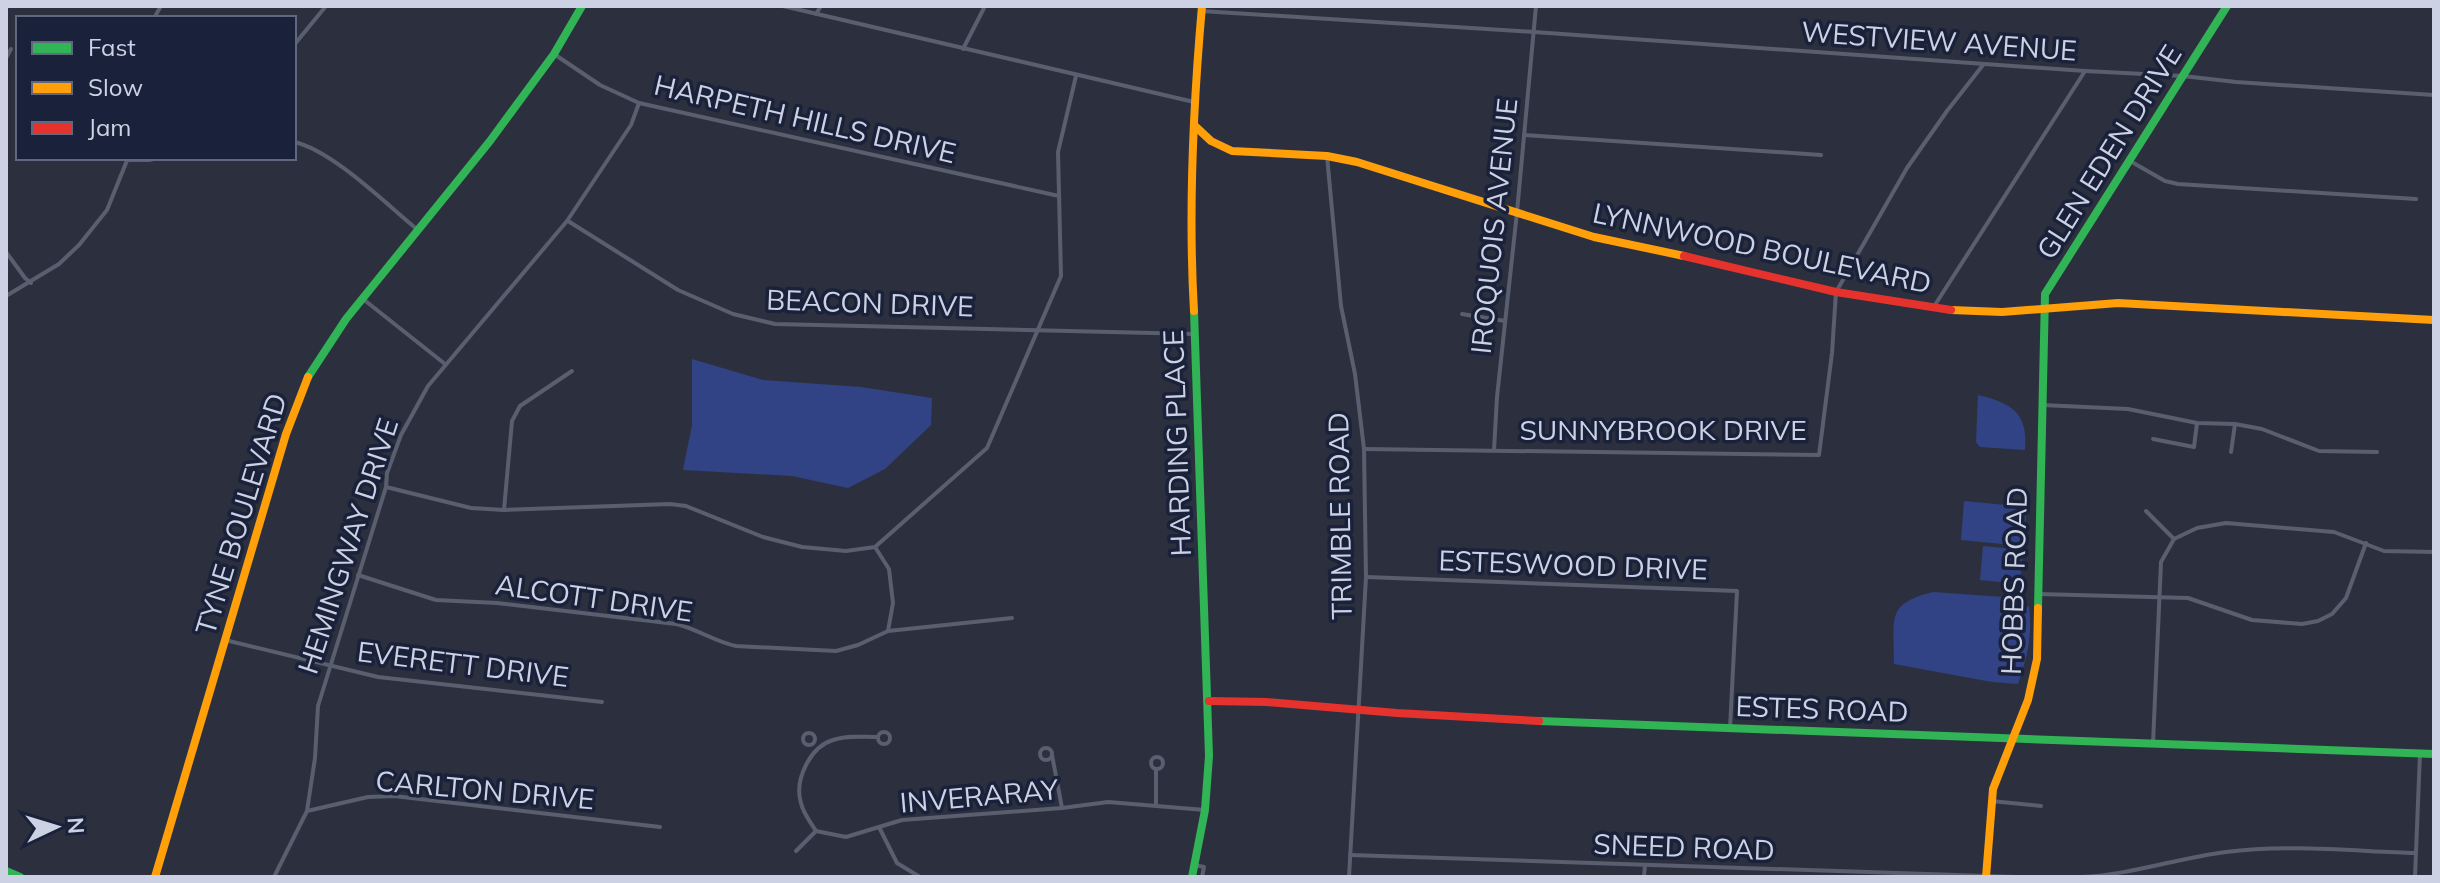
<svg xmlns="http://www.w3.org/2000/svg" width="2440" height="883" font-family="Mulish,sans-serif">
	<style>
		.green { fill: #314384 }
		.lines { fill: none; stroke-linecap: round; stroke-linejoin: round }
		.street { stroke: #595f6f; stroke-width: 4 }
		.fast { stroke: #30b455; stroke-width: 8 }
		.slow { stroke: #ff9f0a; stroke-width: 8 }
		.jam { stroke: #e5322d; stroke-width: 8 }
		.labels { text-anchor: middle; stroke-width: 7; stroke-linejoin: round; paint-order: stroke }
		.street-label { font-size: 28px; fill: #ccd2e3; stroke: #1a223b }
	</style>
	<rect width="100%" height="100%" fill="#2c303e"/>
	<g class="green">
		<polygon points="692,359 763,380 861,387 932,398 931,425 885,469 848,488 792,476 683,470 692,425"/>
		<path d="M 1978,395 C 2011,403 2028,412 2025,450 L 1980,447 L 1976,442 Z"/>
		<polygon points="1964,501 2027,507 2023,546 1961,540"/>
		<polygon points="1983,546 2023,550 2020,584 1980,580"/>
		<path d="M 1933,592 L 2003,597 L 2029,607 C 2033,634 2027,658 2018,684 L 1992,682 L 1894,664 C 1895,620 1884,604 1933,592 Z"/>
	</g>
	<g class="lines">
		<g class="street">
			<polyline points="783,6 1194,102"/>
			<polyline points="1201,11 1534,32 2085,71 2183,76 2236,82 2434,95"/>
			<polyline points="816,14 821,6"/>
			<polyline points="154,18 161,6"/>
			<polyline points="294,45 326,6"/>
			<polyline points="963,49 985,6"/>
			<polyline points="554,54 600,85 639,103 1059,196"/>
			<polyline points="6,58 11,49"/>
			<polyline points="1524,135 1821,155"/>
			<path d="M 294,142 C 332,150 387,205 418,230"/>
			<polyline points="1327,156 1341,306 1355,374 1364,449 1366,577 1349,877"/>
			<polyline points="128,160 149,160 158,158"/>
			<polyline points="2130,161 2165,181 2178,184 2416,199"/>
			<polyline points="568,221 678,290 733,314 775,324 1195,334"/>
			<polyline points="6,252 25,278 31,283"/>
			<polyline points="6,296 59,264 79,245 107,210 128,158"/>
			<polyline points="363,299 445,364"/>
			<polyline points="1933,308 2085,71"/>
			<polyline points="1462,314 1505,321"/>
			<polyline points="2042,405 2128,409 2197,423 2235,424 2262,429 2319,451 2377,452"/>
			<polyline points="2153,439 2194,447 2197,423"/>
			<polyline points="1364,449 1819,455 1832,353 1836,292 1907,168 1947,111 1983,65"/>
			<polyline points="1494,450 1497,397 1517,212 1536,6"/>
			<polyline points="2231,452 2235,424"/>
			<polyline points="386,487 471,508 504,510 670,504 686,506 763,537 802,547 846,551 875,547 987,448 1061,276 1058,152 1076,76"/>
			<polyline points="504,510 512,421 520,406 572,371"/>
			<polyline points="2146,511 2174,539"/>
			<polyline points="875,547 889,569 893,603 888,631"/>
			<path d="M 358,575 L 436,600 L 497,603 L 676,624 C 698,629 715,642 736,646 L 836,651 L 858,645 L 888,631 L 1012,618"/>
			<polyline points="1366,577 1737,591 1730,728"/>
			<polyline points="2038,594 2188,598 2252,620 2302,624 2318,621 2332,614 2346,598 2366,543"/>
			<polyline points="225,640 378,677 602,702"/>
			<circle cx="884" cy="738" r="6"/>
			<circle cx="809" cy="739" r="6"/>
			<path d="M 877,737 C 863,737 847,735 833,740 C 810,747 794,780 801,803 C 803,813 811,823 816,831 L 846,837 L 902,820 L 1062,808 L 1108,802 L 1205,810"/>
			<polyline points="2153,743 2161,562 2174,539 2197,528 2226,523 2334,532 2384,551 2434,552"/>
			<circle cx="1046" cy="754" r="6"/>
			<polyline points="1052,755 1062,808"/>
			<circle cx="1157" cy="763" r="6"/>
			<polyline points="1991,801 2041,806"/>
			<polyline points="1156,805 1156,769"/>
			<polyline points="307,811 368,797 394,796 660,827"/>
			<polyline points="879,827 897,863 920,877"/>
			<polyline points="796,851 816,831"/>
			<polyline points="1350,855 2017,877"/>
			<polyline points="1194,865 1204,867 1202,877"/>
			<polyline points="274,877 307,811 315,758 318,706 386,487 387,473 401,435 428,386 567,221 631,125 639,103"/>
			<polyline points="1644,877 1645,865"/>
			<path d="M 2081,877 C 2131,875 2177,858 2226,852 C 2288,844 2352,851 2415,853"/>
			<polyline points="2415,877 2420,753"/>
		</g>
		<g class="fast">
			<polyline points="308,377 346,319 490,141 554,54 582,6"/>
			<polyline points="2038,608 2045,294 2227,6"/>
			<polyline points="1539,721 2434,754"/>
			<polyline points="6,871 20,877"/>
			<polyline points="1192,877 1205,810 1209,756 1194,311"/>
		</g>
		<g class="slow">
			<polyline points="1195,126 1211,141 1232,151 1327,156 1357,162 1594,237 1684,256"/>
			<polyline points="1951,310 2002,312 2118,303 2434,320"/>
			<path d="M 1194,311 C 1188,209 1193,108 1202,6"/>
			<polyline points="155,877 286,434 308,377"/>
			<polyline points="1986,877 1993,789 2028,700 2037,659 2038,608"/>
		</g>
		<g class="jam">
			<polyline points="1684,256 1836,292 1951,310"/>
			<polyline points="1209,701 1266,702 1397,713 1539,721"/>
		</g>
	</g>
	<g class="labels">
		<g class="street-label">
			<text transform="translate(1939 41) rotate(4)" y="10">WESTVIEW AVENUE</text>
			<text transform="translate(805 119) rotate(13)" y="10">HARPETH HILLS DRIVE</text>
			<text transform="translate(2109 152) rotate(-58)" y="10">GLEN EDEN DRIVE</text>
			<text transform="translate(1494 226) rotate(-84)" y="10">IROQUOIS AVENUE</text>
			<text transform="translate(1762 248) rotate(12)" y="10">LYNNWOOD BOULEVARD</text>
			<text transform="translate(870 303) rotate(2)" y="10">BEACON DRIVE</text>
			<text x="1663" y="440">SUNNYBROOK DRIVE</text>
			<text transform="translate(1177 443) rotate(-92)" y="10">HARDING PLACE</text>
			<text transform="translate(241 514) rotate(-73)" y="10">TYNE BOULEVARD</text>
			<text transform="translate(1340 516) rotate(-91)" y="10">TRIMBLE ROAD</text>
			<text transform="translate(348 546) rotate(-72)" y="10">HEMINGWAY DRIVE</text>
			<text transform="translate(1573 565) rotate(2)" y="10">ESTESWOOD DRIVE</text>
			<text transform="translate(2014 581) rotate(-88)" y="10">HOBBS ROAD</text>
			<text transform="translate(594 598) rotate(8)" y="10">ALCOTT DRIVE</text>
			<text transform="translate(463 664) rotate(7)" y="10">EVERETT DRIVE</text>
			<text transform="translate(1822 709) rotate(2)" y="10">ESTES ROAD</text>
			<text transform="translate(485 790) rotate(5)" y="10">CARLTON DRIVE</text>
			<text transform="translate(979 796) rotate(-5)" y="10">INVERARAY</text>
			<text transform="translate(1684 847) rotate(2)" y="10">SNEED ROAD</text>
		</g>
	</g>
	<rect width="2440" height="883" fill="none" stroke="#ccd2e3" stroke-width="16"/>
	<rect x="16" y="16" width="280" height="144" fill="#1a223b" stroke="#61687e" stroke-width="2"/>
	<rect x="32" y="42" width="40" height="12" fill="#30b455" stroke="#61687e" stroke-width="2"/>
	<text x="88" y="56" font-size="24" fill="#ccd2e3">Fast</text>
	<rect x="32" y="82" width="40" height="12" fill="#ff9f0a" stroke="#61687e" stroke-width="2"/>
	<text x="88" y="96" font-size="24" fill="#ccd2e3">Slow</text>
	<rect x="32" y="122" width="40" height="12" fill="#e5322d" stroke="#61687e" stroke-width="2"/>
	<text x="88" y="136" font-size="24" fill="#ccd2e3">Jam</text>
	<g transform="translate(56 827) rotate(86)" stroke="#1a223b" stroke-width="6" paint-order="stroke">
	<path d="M0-6L14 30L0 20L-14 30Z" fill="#ccd2e3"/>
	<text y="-12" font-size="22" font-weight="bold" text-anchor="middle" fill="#ccd2e3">N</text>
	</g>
</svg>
